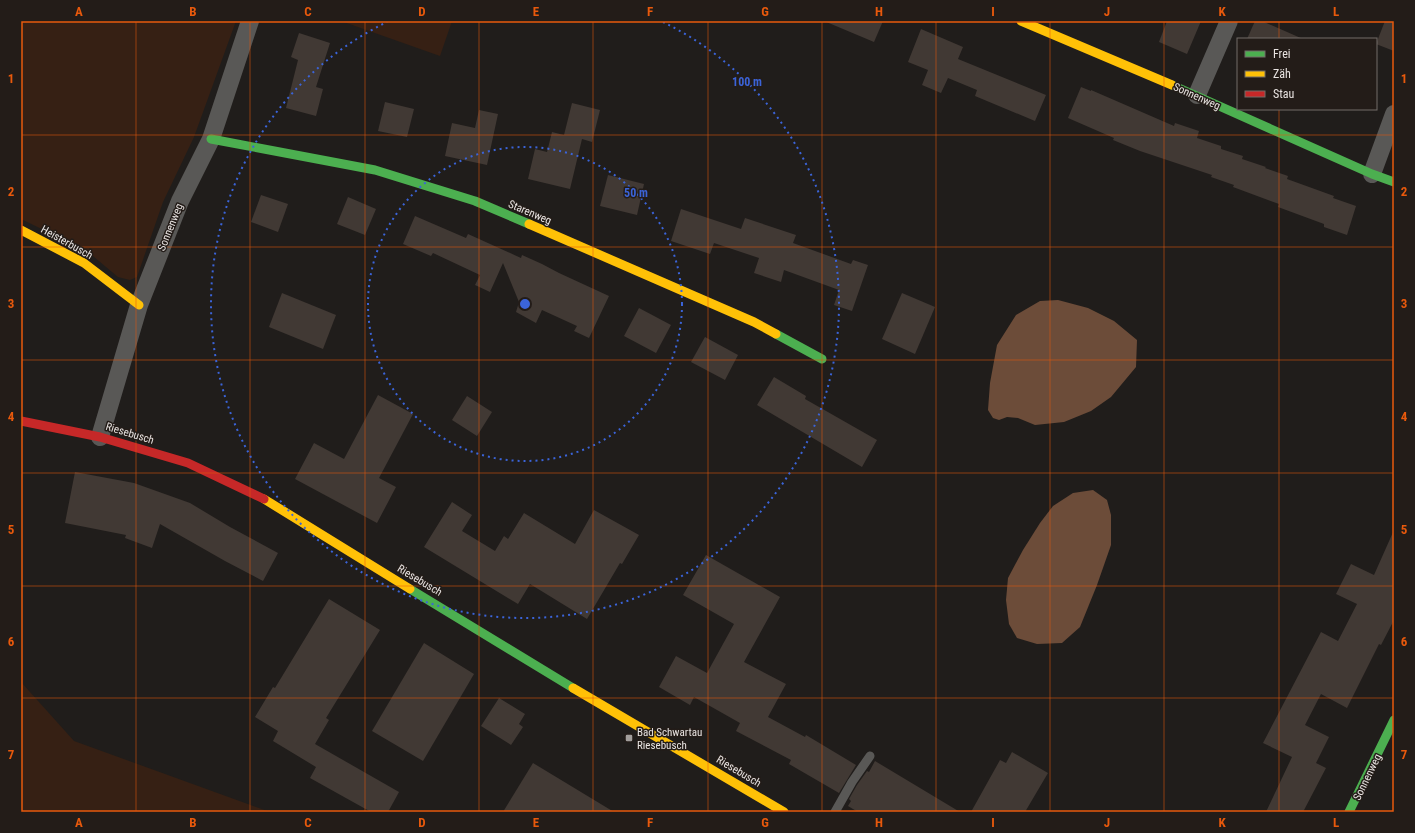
<svg xmlns="http://www.w3.org/2000/svg" width="1415" height="833" font-family="'Roboto Condensed',sans-serif">
	<style>
		.green { fill: #362014 }
		.water { fill: #6c4c39 }
		.building { fill: #413934 }
		.lines { fill: none; stroke-linecap: round; stroke-linejoin: round }
		.lane { stroke: #595856; stroke-width: 9 }
		.street { stroke: #595856; stroke-width: 18 }
		.fast { stroke: #4caf50; stroke-width: 9 }
		.slow { stroke: #ffc107; stroke-width: 9 }
		.jam { stroke: #c62828; stroke-width: 9 }
		.grid { fill: none; stroke: #e8590c; stroke-width: 1; stroke-opacity: 0.55 }
		.ring { fill: none; stroke: #3b64d9; stroke-width: 2; stroke-dasharray: 2 4 }
		.poi-dot { fill: #a29e9c; stroke: #231c18; stroke-width: 1.5 }
		.labels { text-anchor: middle; stroke-width: 3; stroke-linejoin: round; paint-order: stroke }
		.street-label { font-size: 11px; fill: #e8e3e1; stroke: #231c18 }
		.poi-label { font-size: 11px; fill: #e8e3e1; stroke: #231c18; text-anchor: start }
		.centre { fill: #3b64d9; stroke: #231c18; stroke-width: 2 }
		.ring-label { font-size: 12px; text-anchor: middle; font-weight: bold; fill: #3b64d9; stroke: #231c18; stroke-width: 3; stroke-linejoin: round; paint-order: stroke }
		.neatline { fill: none; stroke: #e8590c; stroke-width: 1.5 }
		.grid-label { font-size: 13px; text-anchor: middle; font-weight: bold; fill: #e8590c }
	</style>
	<rect width="100%" height="100%" fill="#201d1b"/>
	<g class="green">
		<polygon points="21,21 236,21 194,137 163,202 137,277 130,280 118,277 87,251 21,219"/>
		<polygon points="341,21 452,21 440,56"/>
		<polygon points="21,682 74,741 270,812 21,812"/>
	</g>
	<g class="water">
		<polygon points="1058,300 1088,308 1114,321 1137,340 1136,367 1111,397 1091,411 1064,422 1035,425 1018,418 1007,417 999,420 993,418 988,410 990,383 997,345 1016,315 1040,301"/>
		<polygon points="1093,490 1107,500 1111,515 1111,545 1097,585 1080,627 1062,643 1037,644 1017,638 1009,624 1006,600 1008,578 1023,550 1040,523 1053,506 1073,493"/>
	</g>
	<g class="building">
		<polygon points="824,21 883,21 874,42"/>
		<polygon points="1167,21 1201,21 1187,54 1159,42"/>
		<polygon points="1255,21 1262,21 1303,39 1247,39"/>
		<polygon points="1385,21 1394,21 1394,51 1376,44"/>
		<polygon points="921,29 963,47 958,59 1046,95 1035,121 975,96 977,90 948,78 941,93 922,85 928,70 908,62"/>
		<polygon points="299,33 330,43 316,87 323,89 316,116 286,108 298,60 291,57"/>
		<polygon points="1081,87 1091,91 1091,90 1174,126 1175,123 1199,131 1197,138 1221,146 1221,149 1243,156 1242,159 1266,167 1265,168 1288,176 1287,179 1334,196 1333,198 1356,206 1347,235 1324,227 1324,224 1278,207 1279,204 1233,187 1234,185 1211,177 1212,175 1140,151 1113,140 1114,138 1068,118"/>
		<polygon points="385,102 414,109 407,137 378,131"/>
		<polygon points="572,103 600,110 592,142 582,139 570,189 528,179 535,149 547,152 552,132 564,135"/>
		<polygon points="479,110 498,114 487,165 445,156 452,123 475,128"/>
		<polygon points="608,175 644,184 637,215 600,206"/>
		<polygon points="261,195 288,204 278,232 251,222"/>
		<polygon points="348,197 376,209 365,235 337,224"/>
		<polygon points="681,209 741,229 745,218 796,235 793,243 851,264 853,260 868,265 852,311 834,305 839,290 784,270 781,282 754,273 759,258 714,243 710,254 671,241"/>
		<polygon points="415,216 466,238 468,234 521,258 522,255 542,264 559,273 609,296 589,338 574,331 577,326 542,310 536,323 516,312 519,302 503,263 490,292 475,285 480,275 433,253 431,256 403,244"/>
		<polygon points="282,293 336,315 323,349 269,327"/>
		<polygon points="902,293 935,307 915,354 882,339"/>
		<polygon points="639,308 671,325 656,353 624,336"/>
		<polygon points="705,337 738,355 725,380 691,362"/>
		<polygon points="774,377 806,396 805,399 877,440 862,467 757,405"/>
		<polygon points="378,395 413,414 379,478 396,487 377,523 295,479 314,443 344,459"/>
		<polygon points="467,396 492,412 477,436 452,420"/>
		<polygon points="75,472 134,483 190,503 230,527 278,553 263,581 225,561 160,524 152,548 125,538 126,535 65,523"/>
		<polygon points="452,502 472,515 462,531 495,551 504,536 508,539 524,513 575,544 594,510 639,535 622,564 620,563 587,619 530,584 518,604 424,547"/>
		<polygon points="1394,530 1394,620 1381,645 1379,644 1347,708 1321,694 1305,725 1329,737 1316,763 1326,768 1303,812 1266,812 1292,757 1263,743 1321,632 1338,641 1357,604 1336,594 1351,564 1374,575"/>
		<polygon points="706,555 780,597 744,662 786,684 768,717 805,737 806,735 856,765 839,793 789,764 791,760 736,731 740,723 694,697 690,705 659,687 676,656 707,673 734,624 683,595"/>
		<polygon points="329,599 380,630 326,718 329,720 315,744 399,792 388,812 371,812 310,778 316,767 273,741 278,731 255,717 273,687 275,688"/>
		<polygon points="424,643 474,674 423,761 372,731"/>
		<polygon points="499,698 525,714 519,724 523,727 511,745 481,726"/>
		<polygon points="1012,752 1048,773 1025,812 971,812 1000,760 1006,763"/>
		<polygon points="875,761 960,812 858,812 848,806 851,801 849,799 857,785 867,771 869,772"/>
		<polygon points="533,763 614,812 503,812"/>
	</g>
	<g class="lines">
		<polyline class="lane" points="835,812 852,782 870,756"/>
		<g class="street">
			<polyline points="1197,95 1229,21"/>
			<polyline points="1372,174 1394,114"/>
			<polyline points="100,437 139,305 180,201 211,139 250,21"/>
		</g>
		<g class="fast">
			<polyline points="1172,85 1372,174 1394,182"/>
			<polyline points="211,139 375,170 475,201 529,224"/>
			<polyline points="776,334 822,359"/>
			<polyline points="410,589 573,688"/>
			<polyline points="1349,812 1394,720"/>
		</g>
		<g class="slow">
			<polyline points="1021,21 1172,85"/>
			<polyline points="529,224 754,322 776,334"/>
			<polyline points="21,230 84,263 139,305"/>
			<polyline points="264,499 410,589"/>
			<polyline points="573,688 784,812"/>
		</g>
		<polyline class="jam" points="21,421 100,437 188,463 264,499"/>
	</g>
	<path class="grid" d="M 136,21 L 136,812M 250,21 L 250,812M 365,21 L 365,812M 479,21 L 479,812M 593,21 L 593,812M 708,21 L 708,812M 822,21 L 822,812M 936,21 L 936,812M 1050,21 L 1050,812M 1164,21 L 1164,812M 1279,21 L 1279,39M 1279,109 L 1279,812M 21,135 L 1394,135M 21,247 L 1394,247M 21,360 L 1394,360M 21,473 L 1394,473M 21,586 L 1394,586M 21,698 L 1394,698"/>
	<g class="ring">
		<circle cx="525" cy="304" r="157"/>
		<path d="M663 22A314 314 0 1 1 387 22"/>
	</g>
	<rect class="poi-dot" x="625" y="734" width="8" height="8" rx="2"/>
	<g class="labels">
		<g class="street-label">
			<text transform="translate(1197 96) rotate(24)" y="4">Sonnenweg</text>
			<text transform="translate(530 212) rotate(23)" y="4">Starenweg</text>
			<text transform="translate(170 227) rotate(-68)" y="4">Sonnenweg</text>
			<text transform="translate(67 242) rotate(29)" y="4">Heisterbusch</text>
			<text transform="translate(130 433) rotate(17)" y="4">Riesebusch</text>
			<text transform="translate(420 580) rotate(31)" y="4">Riesebusch</text>
			<text transform="translate(739 771) rotate(31)" y="4">Riesebusch</text>
			<text transform="translate(1367 777) rotate(-64)" y="4">Sonnenweg</text>
		</g>
		<g class="poi-label">
			<text x="637" y="736">Bad Schwartau<tspan x="637" dy="13">Riesebusch</tspan></text>
		</g>
	</g>
	<circle cx="525" cy="304" r="6" class="centre"/>
	<g class="ring-label">
		<text x="747" y="86">100 m</text>
		<text x="636" y="197">50 m</text>
	</g>
	<rect width="1415" height="833" fill="none" stroke="#231c18" stroke-width="44"/>
	<rect x="1237" y="38" width="140" height="72" fill="#231c18" stroke="#726c68"/>
	<rect x="1245" y="51" width="20" height="6" fill="#4caf50" stroke="#726c68"/>
	<text x="1273" y="58" font-size="12" fill="#e8e3e1">Frei</text>
	<rect x="1245" y="71" width="20" height="6" fill="#ffc107" stroke="#726c68"/>
	<text x="1273" y="78" font-size="12" fill="#e8e3e1">Zäh</text>
	<rect x="1245" y="91" width="20" height="6" fill="#c62828" stroke="#726c68"/>
	<text x="1273" y="98" font-size="12" fill="#e8e3e1">Stau</text>
	<rect x="22" y="22" width="1371" height="789" class="neatline"/>
	<g class="grid-label">
		<text x="79" y="16">A</text>
		<text x="193" y="16">B</text>
		<text x="308" y="16">C</text>
		<text x="422" y="16">D</text>
		<text x="536" y="16">E</text>
		<text x="650" y="16">F</text>
		<text x="765" y="16">G</text>
		<text x="879" y="16">H</text>
		<text x="993" y="16">I</text>
		<text x="1107" y="16">J</text>
		<text x="1222" y="16">K</text>
		<text x="1336" y="16">L</text>
		<text x="11" y="83">1</text>
		<text x="1404" y="83">1</text>
		<text x="11" y="196">2</text>
		<text x="1404" y="196">2</text>
		<text x="11" y="308">3</text>
		<text x="1404" y="308">3</text>
		<text x="11" y="421">4</text>
		<text x="1404" y="421">4</text>
		<text x="11" y="534">5</text>
		<text x="1404" y="534">5</text>
		<text x="11" y="646">6</text>
		<text x="1404" y="646">6</text>
		<text x="11" y="759">7</text>
		<text x="1404" y="759">7</text>
		<text x="79" y="827">A</text>
		<text x="193" y="827">B</text>
		<text x="308" y="827">C</text>
		<text x="422" y="827">D</text>
		<text x="536" y="827">E</text>
		<text x="650" y="827">F</text>
		<text x="765" y="827">G</text>
		<text x="879" y="827">H</text>
		<text x="993" y="827">I</text>
		<text x="1107" y="827">J</text>
		<text x="1222" y="827">K</text>
		<text x="1336" y="827">L</text>
	</g>
</svg>
